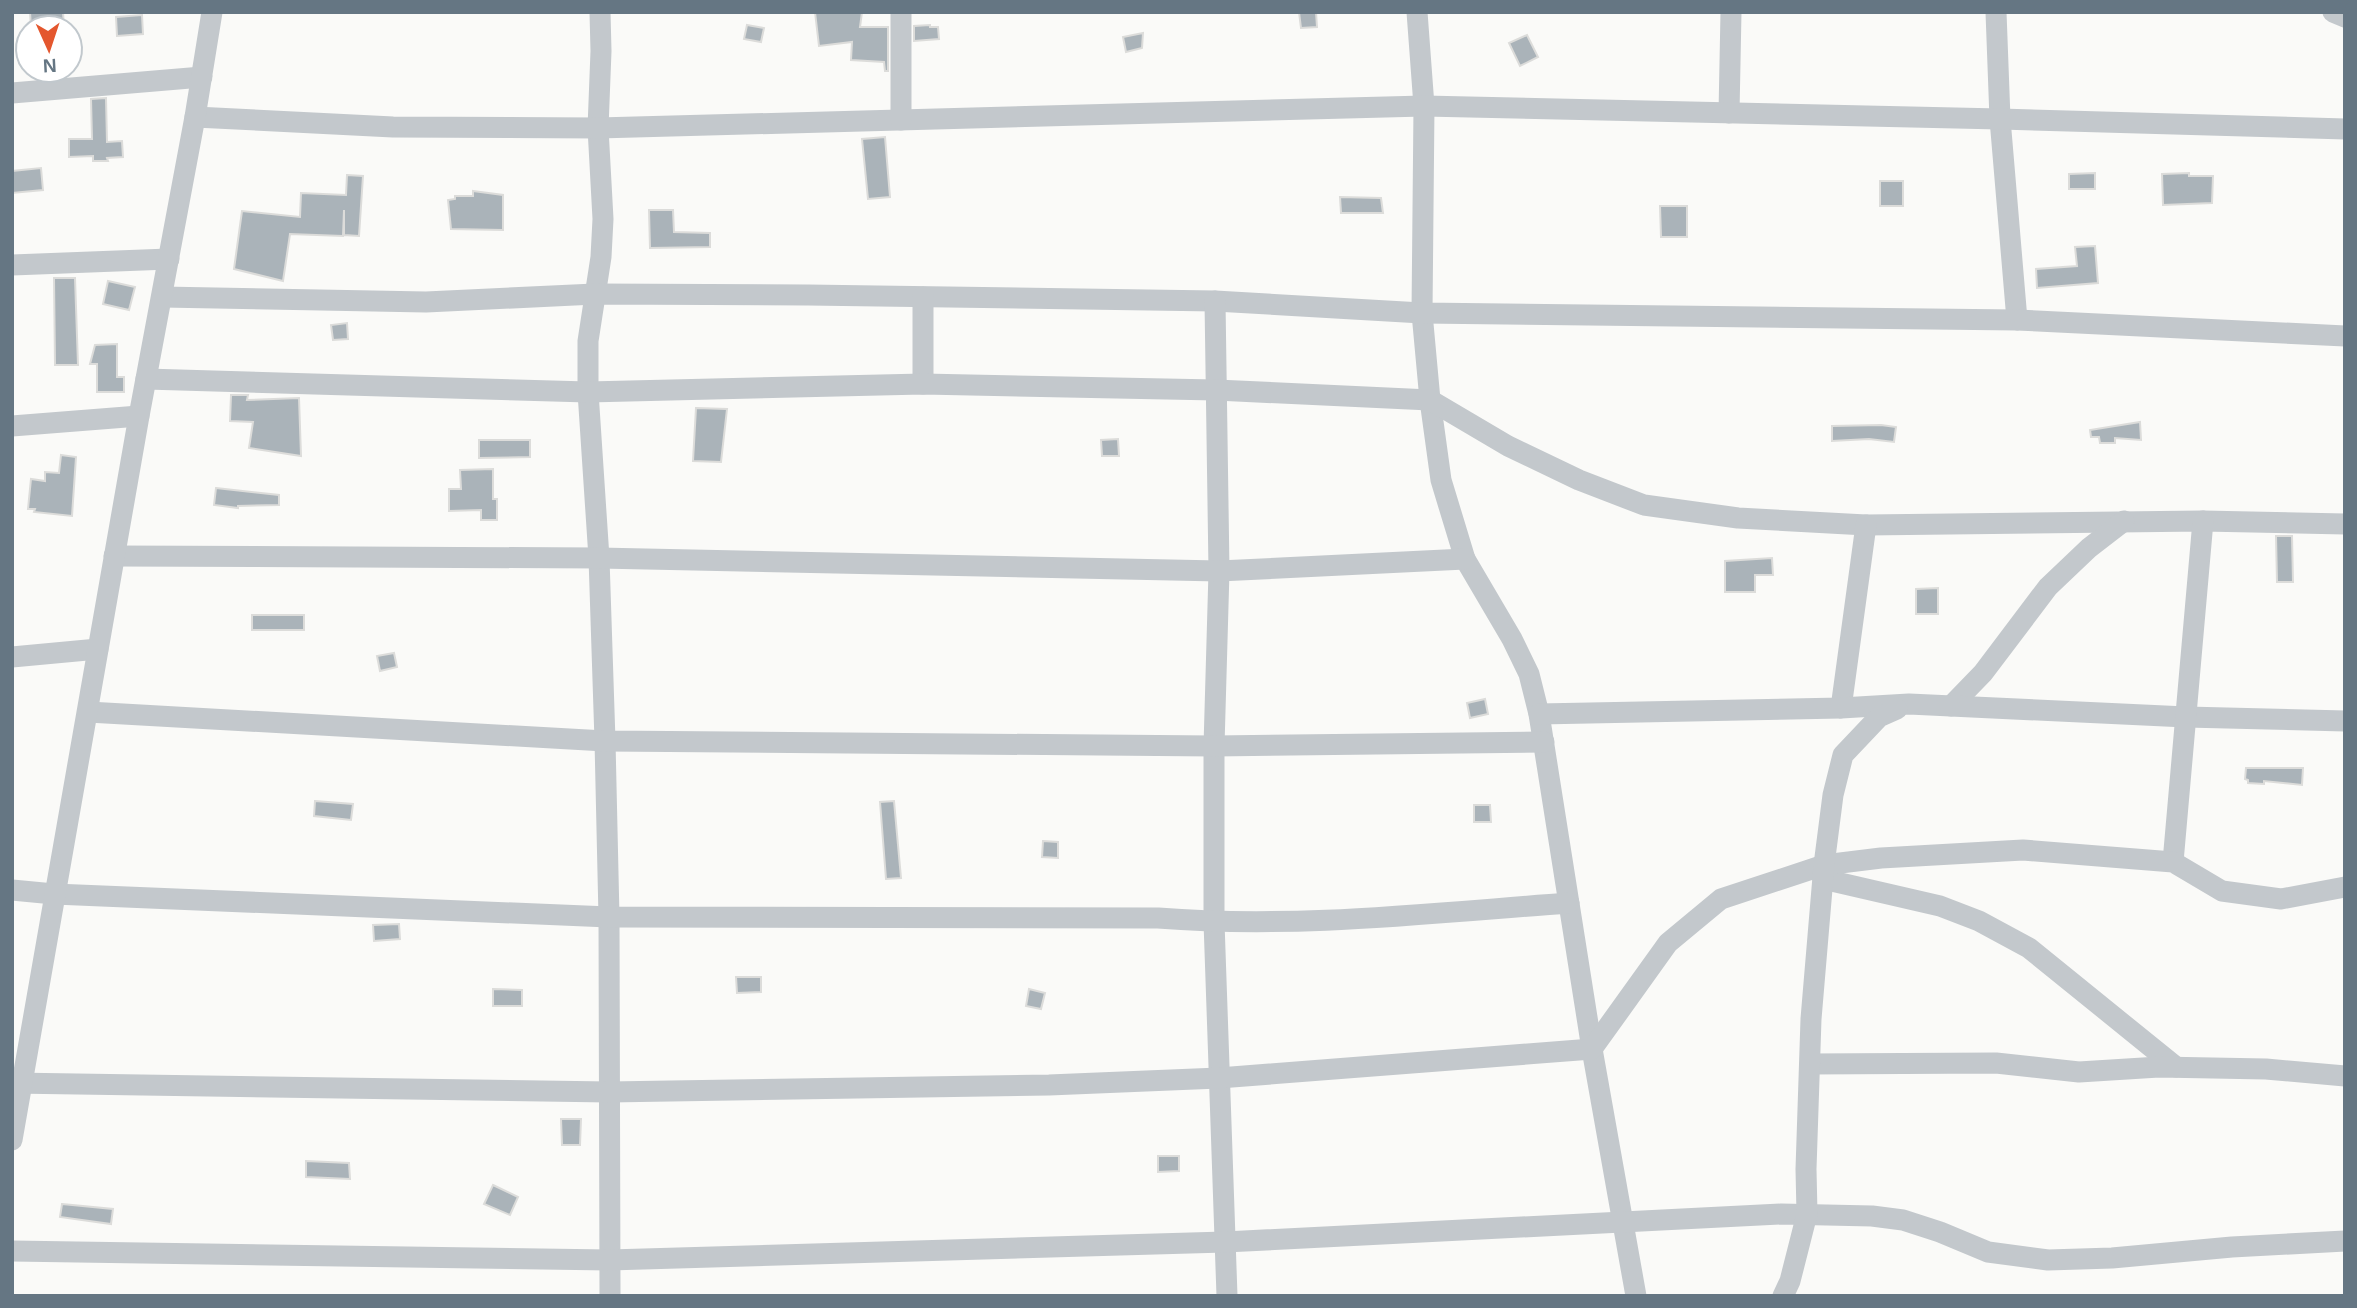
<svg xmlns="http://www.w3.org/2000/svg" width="2357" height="1308" font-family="Helvetica,sans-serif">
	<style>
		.building { fill: #aab3b9; stroke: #dcdcda; stroke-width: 2 }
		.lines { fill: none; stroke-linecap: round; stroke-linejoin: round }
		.minor { stroke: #c3c8cc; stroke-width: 21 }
	</style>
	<rect width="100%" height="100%" fill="#fafaf8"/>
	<g class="building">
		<polygon points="30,12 63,12 64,28 31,28"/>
		<polygon points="815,12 862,12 860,27 888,27 888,71 885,71 884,62 851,60 852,42 819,46"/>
		<polygon points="1299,12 1316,12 1317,27 1301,28"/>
		<polygon points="142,15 143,34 117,36 116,17"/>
		<polygon points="747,25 764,28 761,42 744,39"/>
		<polygon points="930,25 930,27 938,27 939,39 914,41 914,26"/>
		<polygon points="1143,33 1142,48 1126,52 1123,37"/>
		<polygon points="1527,35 1538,57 1520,66 1509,43"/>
		<polygon points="106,98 107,142 122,141 123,157 107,158 108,161 93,161 93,156 69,157 69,139 92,139 91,99"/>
		<polygon points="885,137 890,197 868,199 862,139"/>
		<polygon points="41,168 43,190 12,193 12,171"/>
		<polygon points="2095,173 2095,189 2069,189 2069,174"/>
		<polygon points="2189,173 2189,176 2213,176 2212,203 2163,205 2162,174"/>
		<polygon points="347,175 363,176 359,236 344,235 344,210 343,236 290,234 283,281 234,269 242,211 300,217 301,193 346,195"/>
		<rect x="1880" y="181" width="23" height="25"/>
		<polygon points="473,191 503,195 503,230 451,229 448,200 455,199 455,196 473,196"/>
		<polygon points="1340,197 1381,198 1383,213 1341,213"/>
		<polygon points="1660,206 1687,206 1687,237 1661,237"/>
		<polygon points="649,210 673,210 674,232 710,233 710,247 650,248"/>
		<polygon points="2095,246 2098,283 2037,288 2036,269 2077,266 2075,247"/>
		<polygon points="54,278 75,278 78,365 55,365"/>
		<polygon points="108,281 135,287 129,310 103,304"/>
		<polygon points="347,323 348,339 333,340 331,325"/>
		<polygon points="117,344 117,377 124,377 124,392 97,392 97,364 90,364 95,345"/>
		<polygon points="231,395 248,395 247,400 299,398 301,456 249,448 253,422 230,421"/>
		<polygon points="696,408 727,409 721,462 693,461"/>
		<polygon points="2140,422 2141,440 2115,438 2115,443 2100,443 2099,437 2091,437 2090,430"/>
		<polygon points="1881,425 1896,427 1894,442 1869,439 1832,441 1832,426"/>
		<polygon points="1118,439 1119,456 1102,456 1101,440"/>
		<polygon points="479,440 530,440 530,457 479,458"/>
		<polygon points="61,455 76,457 72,516 34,512 35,509 28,509 31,479 45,481 45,472 59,473"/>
		<polygon points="493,469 493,499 497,499 497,520 481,520 481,510 449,511 449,489 461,489 460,470"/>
		<polygon points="216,488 279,495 279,505 238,506 238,508 214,505"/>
		<polygon points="2276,536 2292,536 2293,582 2277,582"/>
		<polygon points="1772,558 1773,575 1755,575 1755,592 1725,592 1725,561"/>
		<polygon points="1938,588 1938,614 1916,614 1916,589"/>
		<rect x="252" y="615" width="52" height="15"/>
		<polygon points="394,653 397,667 380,671 377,656"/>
		<polygon points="1485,699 1488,714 1470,718 1467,703"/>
		<polygon points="2246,768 2303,768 2302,785 2264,781 2264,784 2248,783 2248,780 2245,779"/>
		<polygon points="315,801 353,804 351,820 314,816"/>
		<polygon points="894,801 901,878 886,879 880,802"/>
		<polygon points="1474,805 1490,805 1491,822 1474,822"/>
		<polygon points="1043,841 1058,842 1058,858 1042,857"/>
		<polygon points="399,924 400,939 374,941 373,925"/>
		<polygon points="736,977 761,977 761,992 737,993"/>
		<polygon points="493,989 522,990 522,1006 493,1006"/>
		<polygon points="1029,989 1045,993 1041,1009 1026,1006"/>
		<polygon points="561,1119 581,1119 580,1145 562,1145"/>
		<polygon points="1158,1156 1179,1156 1179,1171 1158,1172"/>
		<polygon points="306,1161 349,1163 350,1179 306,1177"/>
		<polygon points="493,1185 518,1197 510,1215 484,1204"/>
		<polygon points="62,1204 113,1209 111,1224 60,1217"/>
	</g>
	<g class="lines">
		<g class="minor">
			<polyline points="600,12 601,51 598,128 603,219 601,257 588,341 588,392 599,558 605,741 609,917 610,1296"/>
			<polyline points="1417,12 1424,106 1422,313 1430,400 1441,480 1465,559 1512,639 1529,674 1539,714 1592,1049 1636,1296"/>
			<polyline points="1996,12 2000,119 2017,320"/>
			<polyline points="2333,12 2345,17"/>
			<polyline points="12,93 202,77"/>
			<polyline points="1729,113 1731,12"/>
			<polyline points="195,117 393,127 598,128 1424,106 2000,119 2345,129"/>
			<polyline points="901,120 901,12"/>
			<polyline points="12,265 169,259"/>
			<polyline points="162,297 426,302 595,294 808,295 1215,301 1422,313 2017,320 2345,336"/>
			<polyline points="923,297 923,384"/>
			<polyline points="1215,301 1219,571 1214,746 1214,922 1227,1296"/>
			<polyline points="146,379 588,392 923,384 1216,390 1430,400 1508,446 1579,480 1644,505 1738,518 1866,525 2203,521 2345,524"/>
			<polyline points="12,426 139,416"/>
			<polyline points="114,556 599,558 1219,571 1465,559"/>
			<polyline points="12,657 98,649"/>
			<polyline points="1951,706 1983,673 2048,587 2089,548 2124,521"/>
			<polyline points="1841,708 1866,525"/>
			<polyline points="88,712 605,741 1214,746 1544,742"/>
			<polyline points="1539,714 1841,708 1909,704 2186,717 2345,721"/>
			<polyline points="2173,862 2203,521"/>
			<polyline points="1823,879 1940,906 1979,921 2029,948 2176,1067"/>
			<path d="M 12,890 L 54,894 L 609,917 L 1158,918 C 1295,929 1432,913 1569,903"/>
			<polyline points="1810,1064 1996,1063 2079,1072 2159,1067 2266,1069 2345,1076"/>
			<polyline points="12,1083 609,1092 1049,1085 1219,1078 1592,1049 1668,943 1721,899 1824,865 1881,858 2023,850 2173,862 2222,891 2281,899 2345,887"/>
			<polyline points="12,1140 139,416 195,117 212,12"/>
			<polyline points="12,1251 609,1260 1225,1242 1781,1214 1872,1216 1903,1220 1940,1232 1988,1252 2048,1260 2112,1258 2232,1247 2345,1241"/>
			<polyline points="1783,1296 1790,1281 1807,1214 1806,1169 1811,1019 1824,865 1833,795 1843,755 1879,717 1897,709"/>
		</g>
	</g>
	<rect width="2357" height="1308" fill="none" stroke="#657683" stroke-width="28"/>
	<g transform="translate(49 49) rotate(177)"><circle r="33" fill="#ffffff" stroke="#c1c8cd" stroke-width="2"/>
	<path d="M0-5L12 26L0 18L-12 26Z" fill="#e4572e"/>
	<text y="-10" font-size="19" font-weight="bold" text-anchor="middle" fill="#657683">N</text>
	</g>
</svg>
